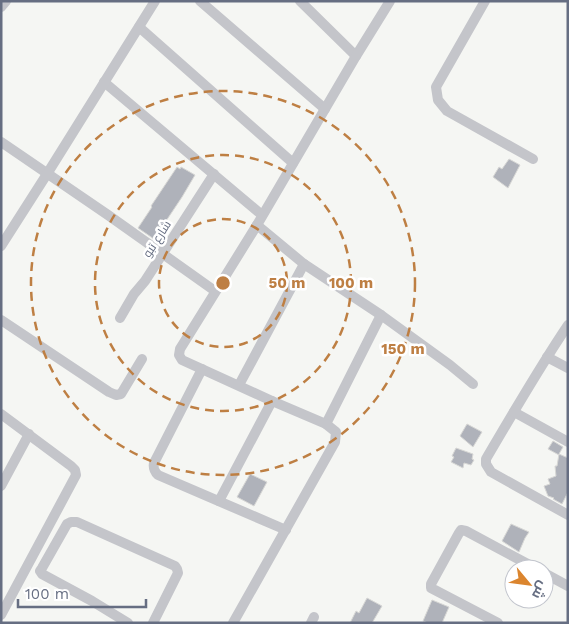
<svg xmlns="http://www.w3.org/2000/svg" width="569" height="624" font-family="'Work Sans',Cairo,sans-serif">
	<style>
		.building { fill: #afb2ba; stroke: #d7d7d5 }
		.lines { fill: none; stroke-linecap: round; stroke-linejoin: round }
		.street { stroke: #c4c5ca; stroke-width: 10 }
		.ring { fill: none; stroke: #be7f43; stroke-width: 2.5; stroke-dasharray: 9 6 }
		.labels { text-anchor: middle; stroke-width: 5; stroke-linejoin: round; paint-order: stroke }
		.street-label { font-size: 12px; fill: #666e82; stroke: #fff }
		.centre { fill: #be7f43; stroke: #fff; stroke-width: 2.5 }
		.ring-label { font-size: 15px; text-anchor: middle; font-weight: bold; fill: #be7f43; stroke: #fff; stroke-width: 5; stroke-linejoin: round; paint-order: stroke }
	</style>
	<rect width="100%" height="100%" fill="#f5f6f3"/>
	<g class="building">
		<polygon points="509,159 520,165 508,188 493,177 499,167 502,169"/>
		<polygon points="177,167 180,169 181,167 195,175 182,197 154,239 138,228 152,207 151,206"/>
		<polygon points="467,424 482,432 473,447 460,436"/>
		<polygon points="553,441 563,447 559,454 568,458 568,492 562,504 553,499 554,498 548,496 544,486 550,484 548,479 556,476 555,466 557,466 559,454 559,455 548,449"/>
		<polygon points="456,448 473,454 472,459 474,460 471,465 464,463 463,468 451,462 454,457 452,456"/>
		<polygon points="250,474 267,482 254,506 237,497"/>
		<polygon points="511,524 529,532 525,538 519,552 502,541"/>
		<polygon points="367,598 382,606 372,623 350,623 356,611 359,613"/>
		<polygon points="432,600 449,607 442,623 428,623 423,621"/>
	</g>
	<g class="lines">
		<g class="street">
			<polyline points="200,1 325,109"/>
			<polyline points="300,1 356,56"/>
			<polyline points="485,1 436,87 438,100 447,111 533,159"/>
			<polyline points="1,7 6,1"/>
			<polyline points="139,27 293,163"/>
			<polyline points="104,82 262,215"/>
			<polyline points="1,142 108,215 215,291"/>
			<polyline points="257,225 304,264 381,315 450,365 473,384"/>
			<polyline points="1,246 47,174 155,1"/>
			<polyline points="120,318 134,294 145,281 214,174"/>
			<polyline points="1,320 109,392 116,395 121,394 142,359"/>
			<path d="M 568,325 C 539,368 513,413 486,459 L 486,464 L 491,472 L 568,515"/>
			<polyline points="547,357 568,368"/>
			<path d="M 202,369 L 154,463 C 153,468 154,471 158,475 L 286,530"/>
			<polyline points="239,385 304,264"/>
			<polyline points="514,412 568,442"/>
			<polyline points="1,414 71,466 75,470 76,475 1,615"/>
			<polyline points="326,424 381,315"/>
			<polyline points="1,486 29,434"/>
			<polyline points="219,501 272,401"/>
			<polyline points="544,573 568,586"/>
			<polyline points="128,623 92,601 42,574 40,571 42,568 67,524 71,522 77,522 175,566 177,569 178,573 153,623"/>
			<polyline points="233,623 335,442 336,432 326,424 272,401 182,360 179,355 180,349 257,225 356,56 390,1"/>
			<polyline points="311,623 314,617"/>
			<polyline points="498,623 431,588 431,584 459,533 461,530 466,531 537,569"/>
		</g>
	</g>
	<g class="ring">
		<circle cx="223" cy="283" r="64"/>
		<circle cx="223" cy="283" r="128"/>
		<circle cx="223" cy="283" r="192"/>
	</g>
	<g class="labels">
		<g class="street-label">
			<text transform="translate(157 239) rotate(-57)" y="4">شارع تبو</text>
		</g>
	</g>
	<circle cx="223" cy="283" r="8" class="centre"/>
	<g class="ring-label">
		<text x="287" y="288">50 m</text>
		<text x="351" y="288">100 m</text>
		<text x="403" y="354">150 m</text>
	</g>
	<rect width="569" height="624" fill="none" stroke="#666e82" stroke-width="5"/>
	<g transform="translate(529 584) rotate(119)"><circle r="24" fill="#ffffff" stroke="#c2c5cd"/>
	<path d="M0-4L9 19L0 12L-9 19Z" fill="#db852e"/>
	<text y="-8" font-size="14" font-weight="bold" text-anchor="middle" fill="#666e82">ش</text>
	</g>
	<path d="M18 599v8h128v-8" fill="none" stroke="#666e82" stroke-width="2.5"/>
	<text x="25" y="599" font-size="15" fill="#666e82" stroke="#ffffff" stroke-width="4" paint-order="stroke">100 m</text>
</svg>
